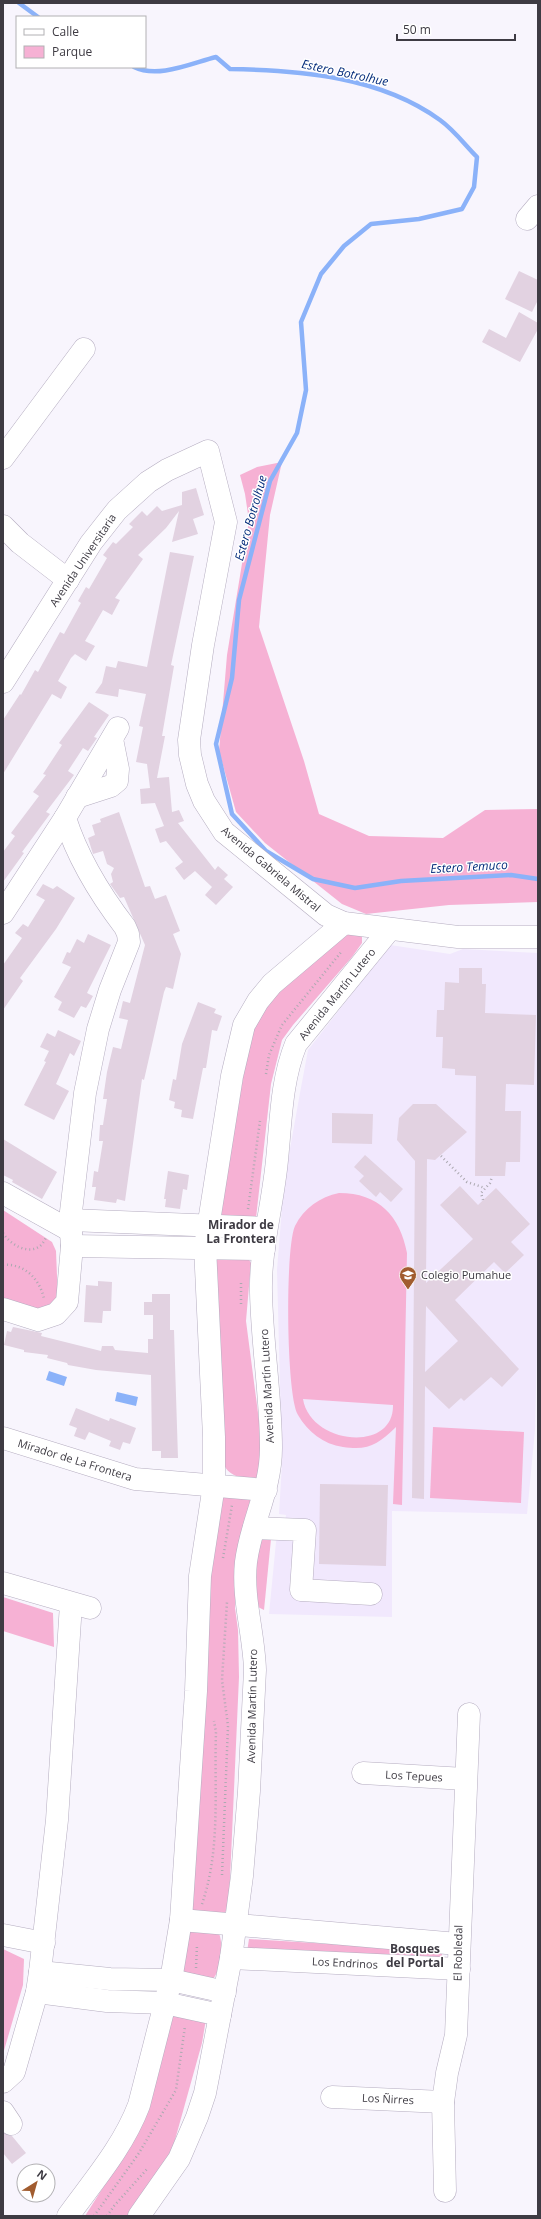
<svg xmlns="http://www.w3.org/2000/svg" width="541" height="2219" font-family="'Open Sans',sans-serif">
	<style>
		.built { fill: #f1e8fd }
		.green { fill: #f6b1d4; fill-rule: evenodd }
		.water { fill: #8bb2f9 }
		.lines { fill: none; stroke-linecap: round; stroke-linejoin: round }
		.stream { stroke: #8bb2f9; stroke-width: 4.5 }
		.building { fill: #e2d2e1; fill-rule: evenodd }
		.minor-casing { stroke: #b5adc0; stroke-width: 23 }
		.path { stroke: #aca9b1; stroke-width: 2.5; stroke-dasharray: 1 3; stroke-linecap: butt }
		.minor { stroke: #fff; stroke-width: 22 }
		.labels { text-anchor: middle; stroke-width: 3; stroke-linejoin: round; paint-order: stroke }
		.street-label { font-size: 11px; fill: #3e3b43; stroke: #fff }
		.poi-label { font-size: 11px; fill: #3e3b43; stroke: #fff; text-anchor: start }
		.water-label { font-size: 12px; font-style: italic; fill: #042c7b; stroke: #fff }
		.neighbourhood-label { font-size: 12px; font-weight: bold; fill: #3e3b43; stroke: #fff }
	</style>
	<rect width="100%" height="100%" fill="#f8f5fd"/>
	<polygon class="built" points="390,945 450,954 463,949 538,953 538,1309 535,1430 527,1514 392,1511 392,1617 269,1614 277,1532 284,1533 286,1515 279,1514 282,1463 277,1270 284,1182 300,1093 308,1050"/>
	<g class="green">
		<polygon points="282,462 270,515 259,627 304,761 319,814 369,836 443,838 485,810 538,809 538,902 449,905 366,914 342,904 265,843 236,812 219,751 227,655 249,521 245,494 240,475 257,467"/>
		<polygon points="348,930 362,933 362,943 352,957 293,1025 282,1040 271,1084 256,1218 220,1216 251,1029 274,992"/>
		<path d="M 339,1193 C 379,1193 400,1216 407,1253 L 402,1505 L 393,1504 L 396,1427 C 378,1444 369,1451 343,1447 C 323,1444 308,1432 298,1415 C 286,1396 285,1247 295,1226 C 304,1208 320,1197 339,1193 ZM 303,1399 L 393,1405 C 394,1454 310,1444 303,1399 Z"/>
		<polygon points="3,1210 52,1242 56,1251 58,1301 45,1312 3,1299"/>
		<path d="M 212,1258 L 248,1258 L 251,1263 L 246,1321 L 261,1436 L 260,1480 C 244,1478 228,1478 223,1462 Z"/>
		<polygon points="433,1427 524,1432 521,1503 430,1498"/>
		<polygon points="221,1496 254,1499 244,1523 238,1546 235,1608 238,1630 239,1677 229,1902 225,1913 193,1911 189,1905 202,1662 217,1511"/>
		<polygon points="259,1539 271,1539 264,1610 252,1604"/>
		<polygon points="3,1597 53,1613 54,1647 3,1631"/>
		<path d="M 190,1931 L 218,1931 C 224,1943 222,1968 213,1979 L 184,1972 L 183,1968 Z"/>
		<polygon points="249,1939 442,1951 442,1964 247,1952"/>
		<polygon points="3,1949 24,1959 23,1985 3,2054"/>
		<polygon points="172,2013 206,2019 202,2043 173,2147 165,2164 128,2216 85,2216 125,2153 153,2091"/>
	</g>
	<g class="water">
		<polygon points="49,1371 67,1377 64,1386 46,1380"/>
		<polygon points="117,1392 138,1397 136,1406 115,1401"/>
	</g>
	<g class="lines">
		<g class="stream">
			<polyline points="19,3 38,17"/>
			<path d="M 134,67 C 158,79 192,63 216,57 L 230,69 C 301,70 381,77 440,120 C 454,130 465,145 477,157 L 474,187 L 462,209 L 419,219 L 371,224 L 344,246 L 321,274 L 301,322 L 306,390 L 297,433 L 270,481 L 239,600 L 232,678 L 216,744 L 232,814 L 266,851 L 313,879 L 355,888 L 401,881 L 511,875 L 538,879"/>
		</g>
	</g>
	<g class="building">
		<polygon points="519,271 538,280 538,300 532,312 505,299"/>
		<polygon points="519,312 538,323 538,329 520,362 482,342 489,329 506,338"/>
		<polygon points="196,488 204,515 193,519 198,534 172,542 179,511 166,528 138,555 143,559 115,598 120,600 112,615 103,610 85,641 95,646 86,661 75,654 71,658 58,681 67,687 61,699 52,694 3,774 3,720 20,694 21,695 35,670 38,672 60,632 64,634 81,603 78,601 86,587 89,589 107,558 103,555 113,542 116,544 133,527 129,524 142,511 147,516 157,506 162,511 182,505 182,492"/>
		<polygon points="170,552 194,556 171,665 174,666 162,736 165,736 157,778 169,777 172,812 179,810 184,821 178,823 215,870 218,866 228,875 224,879 233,887 216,905 205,895 212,887 195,871 184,880 175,868 183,862 166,841 160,843 155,829 164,826 155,803 141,804 140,789 150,788 147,764 136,762 143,727 139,726 146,694 119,689 118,697 95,693 102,683 106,666 116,668 118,661 147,667"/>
		<polygon points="89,702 109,715 94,737 97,738 88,751 83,748 68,771 74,775 46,812 50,814 22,852 24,853 3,882 3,852 15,836 11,833 39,796 33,792 46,775 43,774 62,745 59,743"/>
		<polygon points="119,812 145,887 150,886 155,899 166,895 180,931 173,934 181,954 173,989 166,987 164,992 144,1080 142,1079 125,1201 117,1199 116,1203 94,1200 96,1187 92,1187 94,1171 98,1172 103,1141 99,1141 100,1125 103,1125 107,1099 103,1099 107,1072 113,1047 121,1049 128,1020 119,1018 123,1001 130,1003 145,945 124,897 120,898 110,884 113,882 111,874 114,868 107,864 103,851 93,854 88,838 95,835 92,825 101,822 100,819"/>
		<polygon points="43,884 53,889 57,886 75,898 56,929 20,978 23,981 3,1010 3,965 22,938 15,933 23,924 28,927 45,900 36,895"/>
		<polygon points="88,934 111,945 87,993 93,996 86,1008 81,1006 74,1018 58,1010 62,1002 54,997 71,967 62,963 67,952 70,953 77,939 84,943"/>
		<polygon points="459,968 482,968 482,984 486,984 485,1013 536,1015 534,1085 506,1084 505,1111 521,1111 520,1162 506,1162 505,1176 475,1176 476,1076 455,1075 455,1069 442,1068 443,1037 436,1037 437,1010 444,1010 445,982 459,983"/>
		<polygon points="198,1002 216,1009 214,1013 222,1016 217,1031 212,1030 206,1068 203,1068 193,1119 181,1117 182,1110 174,1108 175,1102 169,1100 173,1079 176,1080 182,1044"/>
		<polygon points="58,1030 81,1041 74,1056 70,1053 56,1084 69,1091 54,1120 24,1105 46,1062 44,1061 49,1051 40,1047 47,1033 55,1037"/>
		<path d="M 413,1104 L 436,1104 L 467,1132 L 435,1160 L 427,1159 L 426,1283 L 473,1239 L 440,1205 L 460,1186 L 478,1205 L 496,1188 L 530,1224 L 511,1242 L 524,1255 L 505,1273 L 494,1262 L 455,1300 L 519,1369 L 502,1387 L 491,1377 L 464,1401 L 461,1398 L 449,1409 L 425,1386 L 424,1499 L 412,1498 L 415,1161 L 397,1140 L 399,1118 ZM 426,1306 L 458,1341 L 425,1372 Z"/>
		<polygon points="332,1113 373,1114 372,1144 332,1143"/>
		<polygon points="3,1139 57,1172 42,1199 12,1182 13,1180 3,1175"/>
		<polygon points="365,1155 403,1189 391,1202 380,1192 376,1197 359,1181 364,1176 354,1167"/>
		<polygon points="168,1171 189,1175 187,1190 183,1189 180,1209 165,1207 166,1199 164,1199"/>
		<polygon points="98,1281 112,1282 111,1311 103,1311 102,1323 84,1322 86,1285 98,1286"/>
		<polygon points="152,1294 170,1294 170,1330 174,1330 175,1364 178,1458 161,1458 161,1451 152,1451 151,1375 96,1370 68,1365 67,1363 47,1358 48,1355 24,1352 24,1350 4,1345 7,1331 11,1332 13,1327 42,1333 41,1336 101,1351 102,1346 113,1346 115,1350 148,1353 148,1339 153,1339 153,1315 144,1315 144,1302 152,1302"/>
		<polygon points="76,1408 109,1421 110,1418 136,1428 130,1444 123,1442 120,1450 109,1446 111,1441 89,1432 85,1440 74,1436 77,1428 69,1425"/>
		<polygon points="320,1484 388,1485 386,1566 319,1564"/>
		<polygon points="3,2133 12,2136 26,2153 12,2164 3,2153"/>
	</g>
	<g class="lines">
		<g class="minor-casing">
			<g id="minor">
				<polyline points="527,219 538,206"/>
				<polyline points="3,458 84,349"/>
				<polyline points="3,526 20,543 68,580"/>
				<polyline points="3,682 91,543 117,510 148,482 167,470 208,451 226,522 203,645 189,740 190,755 197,784 204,801 224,832 326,915 344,923 458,937 538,937"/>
				<polyline points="77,797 111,786 117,781 118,769 112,739"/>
				<polyline points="3,913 65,818"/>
				<polyline points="3,1193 71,1231"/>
				<polyline points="70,1220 266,1228"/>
				<polyline points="72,1246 264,1249"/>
				<path d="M 3,1309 L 38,1320 L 56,1314 L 67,1302 L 72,1246 L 70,1220 L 85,1093 L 98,1029 L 110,990 L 129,942 L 128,934 L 125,927 C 99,893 78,859 65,818 L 118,728"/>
				<polyline points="3,1438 135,1479 266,1490"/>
				<polyline points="254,1528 305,1530 301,1590 371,1594"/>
				<polyline points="3,1583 90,1608"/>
				<polyline points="363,1773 465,1779"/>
				<polyline points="181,1920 458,1944"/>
				<polyline points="3,1935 44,1943"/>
				<polyline points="231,1958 459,1969"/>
				<polyline points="40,1972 110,1979 171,1980 225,1992"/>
				<polyline points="37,1992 107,2001 165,2003 220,2015"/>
				<polyline points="3,2082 14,2072 37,1992 40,1972 57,1820 71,1604"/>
				<polyline points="332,2097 443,2102"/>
				<polyline points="3,2112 11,2124"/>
				<polyline points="445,2191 443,2102 447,2073 456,2035 469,1714"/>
				<path d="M 68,2216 C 94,2180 123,2147 139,2105 L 171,1980 L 181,1920 L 196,1691 L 200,1576 L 214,1485 L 214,1437 L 205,1247 L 232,1076 L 244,1025 L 258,1001 L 272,984 L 344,923"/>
				<path d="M 139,2216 L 179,2159 L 197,2117 L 205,2093 L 231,1958 L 242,1876 L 249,1791 L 255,1670 C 254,1634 242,1598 246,1562 C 251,1522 271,1490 271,1448 C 271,1396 262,1344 261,1292 C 260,1248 273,1204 277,1160 C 281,1121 281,1081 296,1044 L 390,929"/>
			</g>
		</g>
		<g class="path">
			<polyline points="266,1074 269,1055 282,1025 342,951"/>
			<polyline points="441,1156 467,1182 485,1188"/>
			<polyline points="483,1200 481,1193 490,1183 492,1177"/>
			<polyline points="248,1209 260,1121"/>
			<path d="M 3,1233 C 12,1248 38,1259 46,1237"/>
			<path d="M 3,1265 C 24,1263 40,1279 44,1299"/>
			<polyline points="241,1283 241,1306"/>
			<polyline points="223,1558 232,1505"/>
			<polyline points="222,1875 228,1726 222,1680 227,1602"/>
			<path d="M 202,1904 C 221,1849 214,1789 216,1732 L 214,1721"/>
			<polyline points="196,1968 197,1945"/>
			<polyline points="94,2216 139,2153 176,2090 185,2026"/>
			<polyline points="107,2216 114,2206 147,2169"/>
		</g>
		<use href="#minor" class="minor"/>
	</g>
	<defs>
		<g id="school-pin" transform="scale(0.9)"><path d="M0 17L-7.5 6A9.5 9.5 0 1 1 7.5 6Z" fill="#a15c2f" stroke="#fff"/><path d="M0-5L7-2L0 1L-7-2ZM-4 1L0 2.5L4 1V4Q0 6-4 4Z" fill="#fff"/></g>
	</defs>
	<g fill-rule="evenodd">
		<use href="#school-pin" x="408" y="1275"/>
	</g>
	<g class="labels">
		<g class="street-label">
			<text transform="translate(83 560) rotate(-56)" y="4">Avenida Universitaria</text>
			<text transform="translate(271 869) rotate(40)" y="4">Avenida Gabriela Mistral</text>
			<text transform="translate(337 994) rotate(-51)" y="4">Avenida Martín Lutero</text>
			<text transform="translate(267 1386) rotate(-93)" y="4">Avenida Martín Lutero</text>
			<text transform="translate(75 1460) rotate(17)" y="4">Mirador de La Frontera</text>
			<text transform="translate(252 1706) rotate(-89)" y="4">Avenida Martín Lutero</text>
			<text transform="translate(414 1776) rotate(3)" y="4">Los Tepues</text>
			<text transform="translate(458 1953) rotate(-89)" y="4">El Robledal</text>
			<text transform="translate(345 1963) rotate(3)" y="4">Los Endrinos</text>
			<text transform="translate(388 2099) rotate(3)" y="4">Los Ñirres</text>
		</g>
		<g class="poi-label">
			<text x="421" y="1279">Colegio Pumahue</text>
		</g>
		<g class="water-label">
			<text transform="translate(345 73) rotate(12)" y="4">Estero Botrolhue</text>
			<text transform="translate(251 518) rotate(-74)" y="4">Estero Botrolhue</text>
			<text transform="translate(469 867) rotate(-3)" y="4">Estero Temuco</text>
		</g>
		<g class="neighbourhood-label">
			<text x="241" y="1229">Mirador de<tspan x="241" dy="14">La Frontera</tspan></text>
			<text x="415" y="1953">Bosques<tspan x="415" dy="14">del Portal</tspan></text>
		</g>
	</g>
	<rect width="541" height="2219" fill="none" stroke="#3e3b43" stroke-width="8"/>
	<rect x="16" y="16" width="130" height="52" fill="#ffffff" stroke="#b2b1b4"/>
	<rect x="24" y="29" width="20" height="6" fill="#ffffff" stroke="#b2b1b4"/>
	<text x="52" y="36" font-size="12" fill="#3e3b43">Calle</text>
	<rect x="24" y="46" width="20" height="12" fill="#f6b1d4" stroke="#b2b1b4"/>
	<text x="52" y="56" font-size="12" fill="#3e3b43">Parque</text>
	<g transform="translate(36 2183) rotate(37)"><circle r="19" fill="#ffffff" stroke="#b2b1b4"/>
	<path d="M0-3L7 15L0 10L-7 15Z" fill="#a15c2f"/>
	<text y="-6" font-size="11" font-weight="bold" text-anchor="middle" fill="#3e3b43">N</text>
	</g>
	<path d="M397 34v6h118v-6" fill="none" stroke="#3e3b43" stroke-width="2"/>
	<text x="403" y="34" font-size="12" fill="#3e3b43" stroke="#ffffff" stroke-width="3" paint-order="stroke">50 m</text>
</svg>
